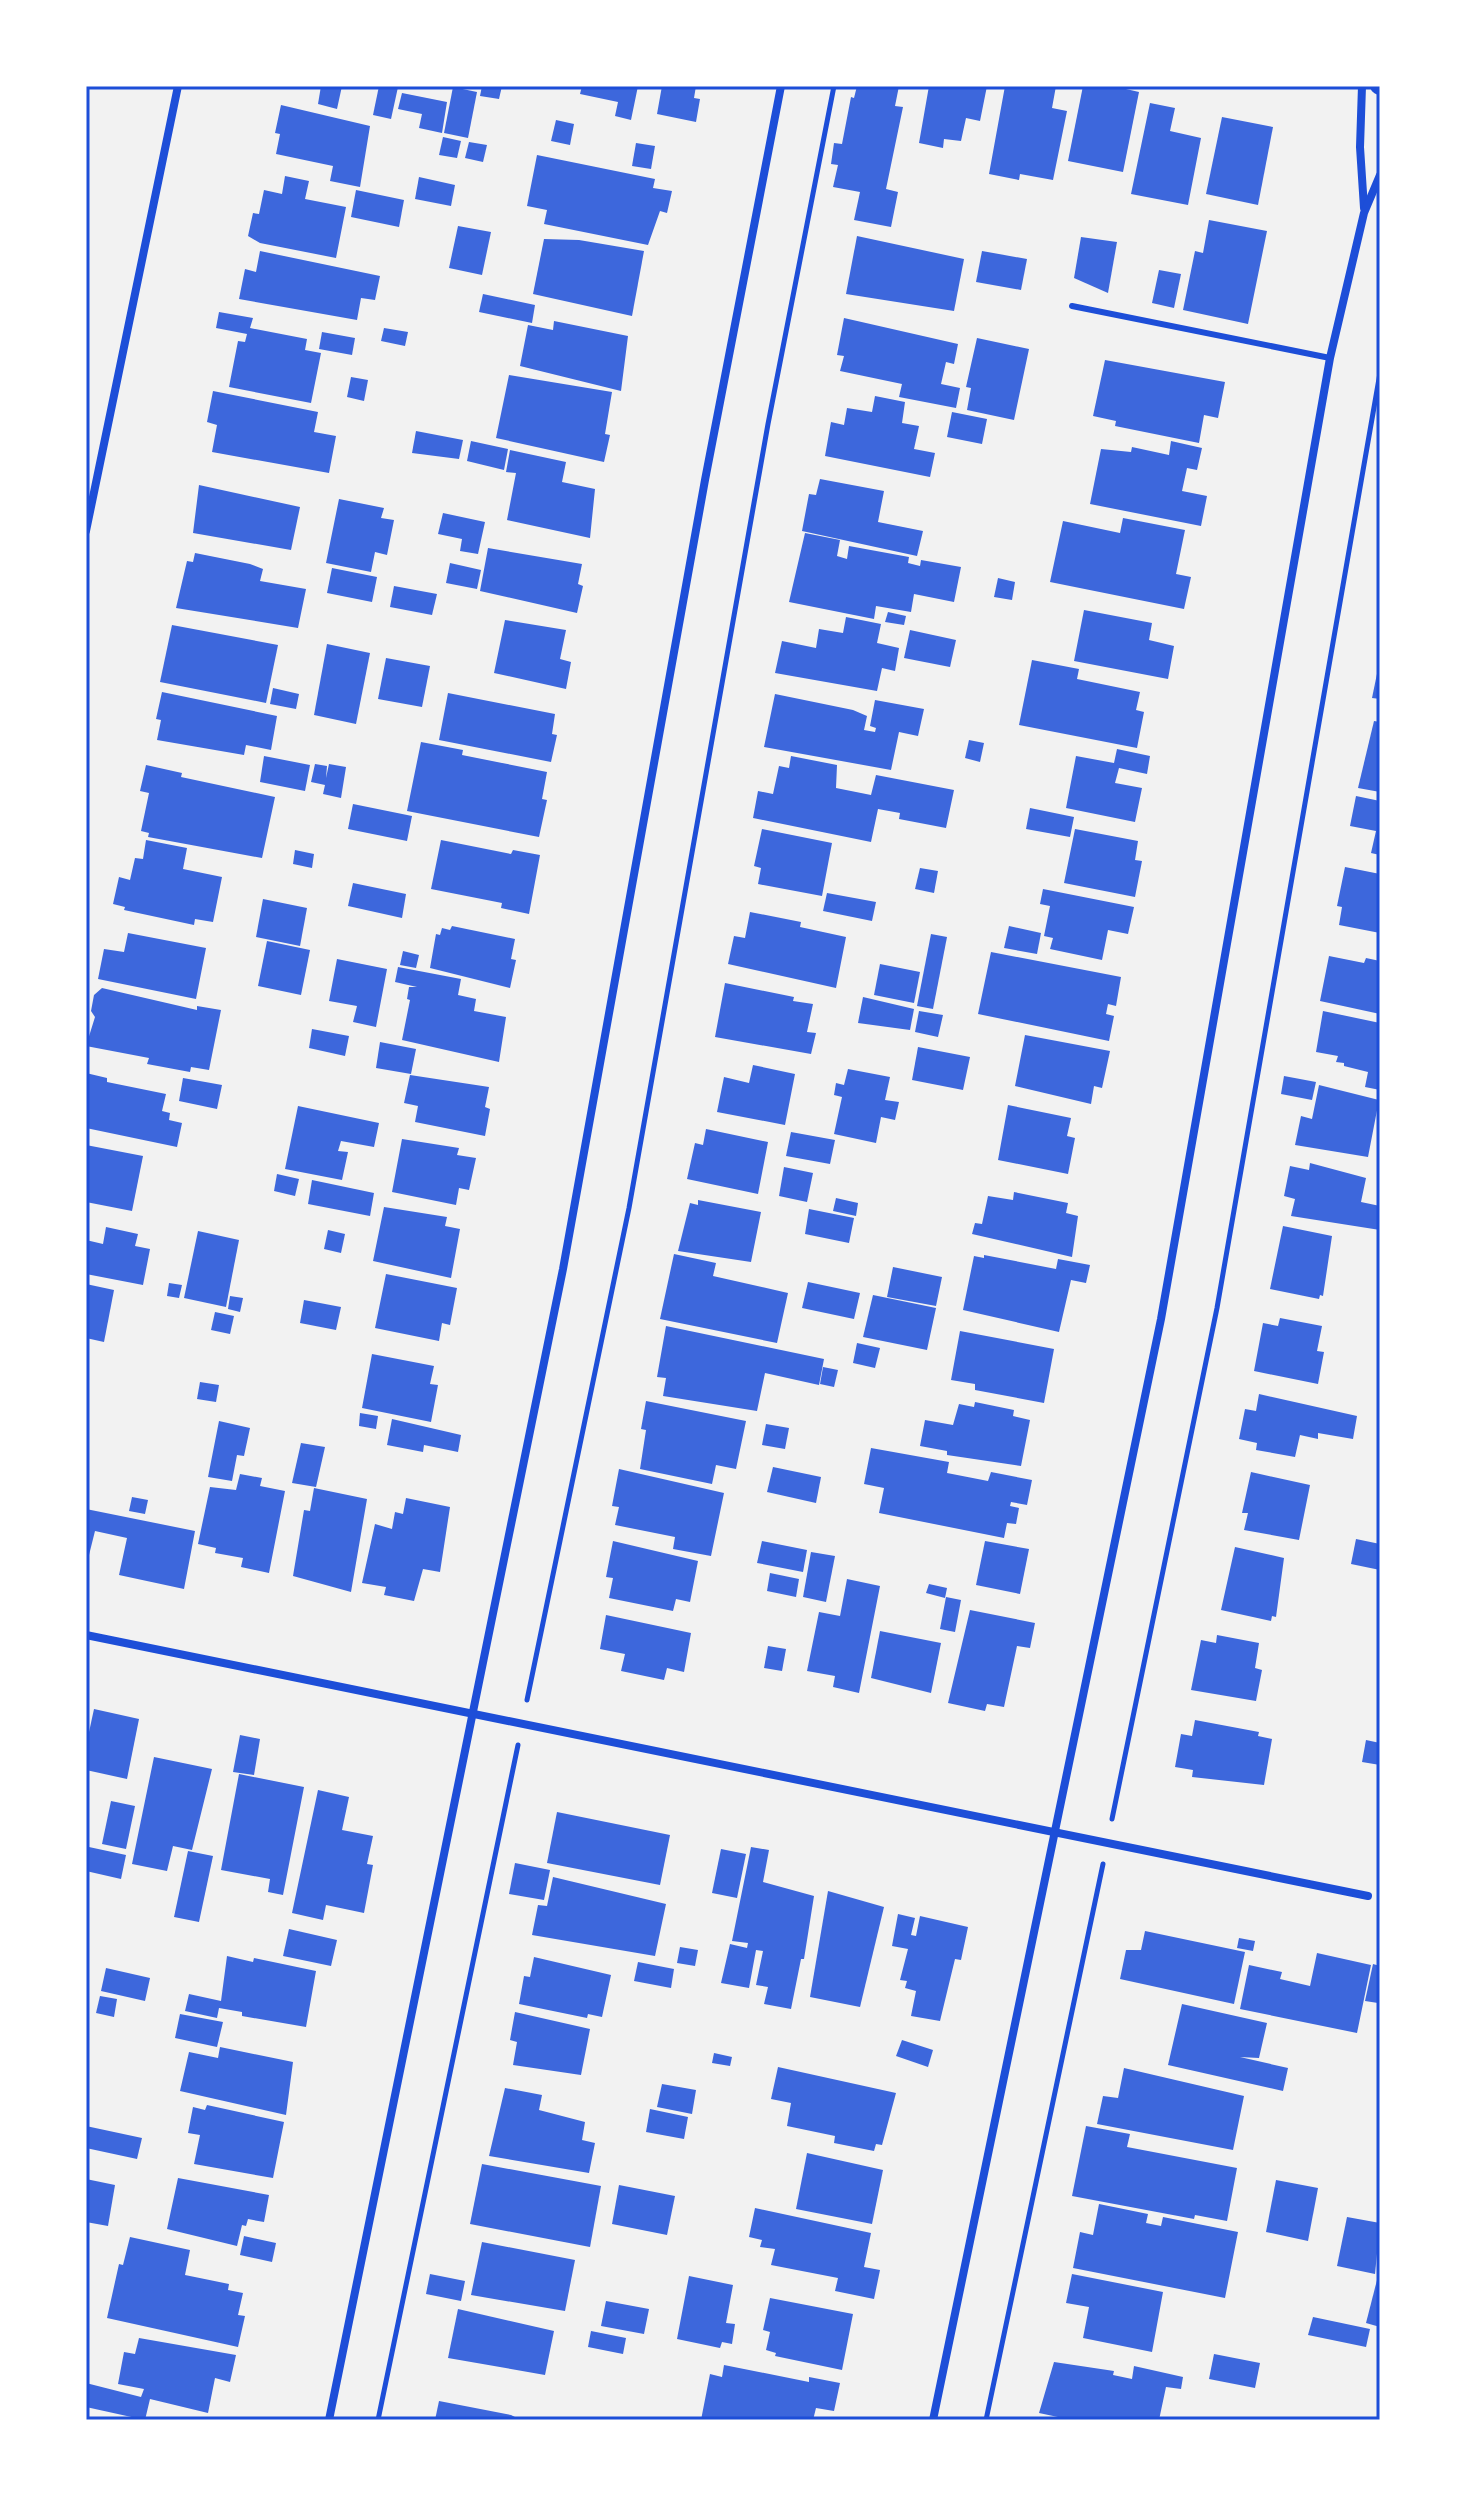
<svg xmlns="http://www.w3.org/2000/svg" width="1466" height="2506" font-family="'Fira Sans',sans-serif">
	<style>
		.building { fill: #3d67dc }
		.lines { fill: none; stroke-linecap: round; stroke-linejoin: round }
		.path { stroke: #1d4ed8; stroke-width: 5 }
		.service { stroke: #1d4ed8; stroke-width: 6 }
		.minor { stroke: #1d4ed8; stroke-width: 8 }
		.secondary { stroke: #1d4ed8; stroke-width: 16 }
		.neatline { fill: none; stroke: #1d4ed8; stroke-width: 3 }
	</style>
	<rect width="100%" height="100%" fill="#f2f2f2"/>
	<g class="building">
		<polygon points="321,86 342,86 337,109 318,104"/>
		<polygon points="379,86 398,87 391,119 373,115"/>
		<polygon points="482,86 502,86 499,99 480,96"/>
		<polygon points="582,86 638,86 631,120 615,116 618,102 580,94"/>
		<polygon points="662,86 696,86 694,98 700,99 696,122 657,114"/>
		<polygon points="857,86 899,86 895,106 903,107 886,189 898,192 891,227 854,220 860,192 833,187 838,165 831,164 834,143 842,144 851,97 854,98"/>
		<polygon points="929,86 987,86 980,121 966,118 961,141 944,139 943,148 919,143"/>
		<polygon points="1005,86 1056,86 1052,108 1067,111 1053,180 1020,174 1019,180 989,174"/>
		<polygon points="1083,86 1113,86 1139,92 1123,172 1068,161"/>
		<polygon points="453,87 477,92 468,138 444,133"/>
		<polygon points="402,93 447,102 442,133 419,128 422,114 398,109"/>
		<polygon points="1150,103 1175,108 1170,131 1201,138 1188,205 1131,194"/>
		<polygon points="281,105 370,126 360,187 330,181 333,166 276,154 280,134 275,133"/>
		<polygon points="1222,117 1273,127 1258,205 1206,194"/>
		<polygon points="556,120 574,124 570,145 551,141"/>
		<polygon points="443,137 461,141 457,158 439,155"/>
		<polygon points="469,142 487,145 483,162 465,158"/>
		<polygon points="636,143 655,146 651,169 632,166"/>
		<polygon points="537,155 655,179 653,188 672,191 667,213 660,211 648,245 544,224 547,210 527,206"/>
		<polygon points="285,176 309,181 305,199 346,207 336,258 260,243 248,236 253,213 259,214 264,190 282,194"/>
		<polygon points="419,177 455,185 451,206 415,199"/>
		<polygon points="356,190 404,200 399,227 351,217"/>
		<polygon points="1209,220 1267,231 1248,324 1183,310 1195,251 1203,253"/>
		<polygon points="458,226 491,232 482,275 449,268"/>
		<polygon points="857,236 964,259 954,311 846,294"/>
		<polygon points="1081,237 1117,242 1108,293 1074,278"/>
		<polygon points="544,239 579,240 644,251 632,316 533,294"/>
		<polygon points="260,251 380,276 375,300 361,298 357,320 239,299 245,269 256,272"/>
		<polygon points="982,251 1027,259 1021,290 976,282"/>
		<polygon points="1159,270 1181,274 1174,308 1152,303"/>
		<polygon points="483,294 535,305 532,323 479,312"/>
		<polygon points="219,312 253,318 250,328 307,339 305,350 321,353 311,403 229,387 238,341 245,342 247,334 216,328"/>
		<polygon points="844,318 958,344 954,364 946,362 941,384 960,388 956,408 899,397 902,384 840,371 844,356 837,355"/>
		<polygon points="554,321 628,336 621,391 520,366 528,325 553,330"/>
		<polygon points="384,328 408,332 405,346 381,341"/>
		<polygon points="322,332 355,338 352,355 319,349"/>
		<polygon points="977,338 1029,349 1014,420 967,410 971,388 966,387"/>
		<polygon points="1105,360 1225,382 1218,418 1204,415 1199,443 1115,426 1116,421 1093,416"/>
		<polygon points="509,375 612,392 605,434 610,435 604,462 496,438"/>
		<polygon points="351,377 368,380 364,401 347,397"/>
		<polygon points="213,391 318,412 314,432 336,436 329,473 212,452 217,425 207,422"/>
		<polygon points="875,396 905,402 902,423 919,426 914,449 935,453 930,477 825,456 831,422 844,425 847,408 872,412"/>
		<polygon points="952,412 987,419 982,444 947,437"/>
		<polygon points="416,431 463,440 459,459 412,453"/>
		<polygon points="471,441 508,449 504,470 467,461"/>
		<polygon points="1171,441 1202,448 1197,470 1187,468 1182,491 1207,496 1201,526 1090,504 1101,449 1131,452 1132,447 1169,455"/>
		<polygon points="510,450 566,462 562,482 595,489 590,538 507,520 516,473 506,472"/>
		<polygon points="820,479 884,491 878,522 923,531 917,556 802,531 809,494 816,495"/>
		<polygon points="199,485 300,507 291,550 193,533"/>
		<polygon points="339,499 384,508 381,518 394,520 387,555 375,552 371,572 326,563"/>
		<polygon points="443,513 485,522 478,554 460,551 462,539 438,534"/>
		<polygon points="1123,518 1185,530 1176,574 1191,577 1184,609 1050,582 1063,521 1120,533"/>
		<polygon points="805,533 840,540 837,556 847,559 849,546 909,557 908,563 920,566 921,560 961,567 954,602 914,594 911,612 876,606 874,619 789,602"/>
		<polygon points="488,548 582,564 578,584 583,586 577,613 480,591"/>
		<polygon points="195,553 250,564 263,569 260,581 306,589 298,628 176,608 187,561 193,562"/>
		<polygon points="450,563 481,570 477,589 446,583"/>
		<polygon points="332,568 377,577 372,602 327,593"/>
		<polygon points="998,578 1015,582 1012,600 994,597"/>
		<polygon points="394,586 437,594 432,615 390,607"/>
		<polygon points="1084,610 1152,623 1149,640 1174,646 1168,679 1074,661"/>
		<polygon points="888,612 906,616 904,625 885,622"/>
		<polygon points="846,617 881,624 877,643 899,648 895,671 882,668 877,691 775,673 782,641 816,648 819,629 843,633"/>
		<polygon points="505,620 566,630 560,659 571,662 566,689 494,673"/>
		<polygon points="172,625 278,645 266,703 160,682"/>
		<polygon points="910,630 956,640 950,667 904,658"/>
		<polygon points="327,644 370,653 356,724 314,715"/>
		<polygon points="386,658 430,666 422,707 378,699"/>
		<polygon points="1032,660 1079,669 1077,679 1140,692 1136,710 1144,712 1137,748 1019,725"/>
		<polygon points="1379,664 1380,664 1380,699 1372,698"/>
		<polygon points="273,688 299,694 296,709 270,704"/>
		<polygon points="162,692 277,716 271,750 246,745 244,755 157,740 161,720 156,719"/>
		<polygon points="448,693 555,714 552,734 557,735 551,762 439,740"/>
		<polygon points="775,694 853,710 867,716 864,730 875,732 876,728 870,726 875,700 924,709 918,736 899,732 891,770 764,747"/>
		<polygon points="1374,721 1380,722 1380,792 1358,788"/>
		<polygon points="969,740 984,743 980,762 965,758"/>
		<polygon points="421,742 463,750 462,755 547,772 542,799 547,800 539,837 407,811"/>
		<polygon points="1117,749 1150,756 1147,774 1119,768 1115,783 1142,788 1135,822 1066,808 1076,756 1114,763"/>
		<polygon points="264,756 310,765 305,791 260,782"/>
		<polygon points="791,756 837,765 836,788 871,795 876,775 954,790 946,828 899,819 900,813 878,809 871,842 753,818 758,791 773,794 779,766 789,768"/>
		<polygon points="315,764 327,766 326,778 329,764 346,767 341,798 323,794 325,785 311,782"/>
		<polygon points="146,765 182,773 181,777 275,797 262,858 148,837 149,833 141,831 149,793 140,791"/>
		<polygon points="1356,796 1380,801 1380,855 1371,853 1376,831 1350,826"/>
		<polygon points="353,804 412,816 407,841 348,829"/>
		<polygon points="1030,808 1074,817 1070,837 1026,829"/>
		<polygon points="762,829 832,843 822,896 758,884 761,868 754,866"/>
		<polygon points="1075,829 1138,841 1135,860 1142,861 1135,897 1064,883"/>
		<polygon points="146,840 187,848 183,869 222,877 213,922 195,919 194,925 124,910 125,907 113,904 119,877 130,880 135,858 143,859"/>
		<polygon points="441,840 511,854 513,850 540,855 529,914 501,908 502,903 431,889"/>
		<polygon points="295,850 314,854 312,868 293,864"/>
		<polygon points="1345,867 1380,874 1380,933 1339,925 1342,907 1337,906"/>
		<polygon points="920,868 938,871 934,893 915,889"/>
		<polygon points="353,883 406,894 402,918 348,906"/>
		<polygon points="1043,889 1134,907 1128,934 1108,930 1102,960 1050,949 1053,938 1044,936 1050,906 1040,904"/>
		<polygon points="827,893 876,902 872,921 823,911"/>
		<polygon points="263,899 307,908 300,946 256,937"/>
		<polygon points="750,912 801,922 800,927 846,937 836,988 728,964 734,936 745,938"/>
		<polygon points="452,926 515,939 511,959 516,960 510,988 430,968 436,934 440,935 442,928 450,930"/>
		<polygon points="1009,926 1041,933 1037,954 1004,948"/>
		<polygon points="128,933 206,948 196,999 98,979 104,949 124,952"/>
		<polygon points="931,934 947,937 933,1009 917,1006"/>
		<polygon points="267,941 310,950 301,995 258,986"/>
		<polygon points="403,951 419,955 416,968 400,965"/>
		<polygon points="991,952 1121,977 1116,1006 1108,1004 1106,1014 1114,1016 1109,1041 978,1014"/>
		<polygon points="1329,956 1364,963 1366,958 1380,961 1380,1014 1320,1001"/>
		<polygon points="337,959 387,969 376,1027 353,1022 357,1006 329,1001"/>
		<polygon points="880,964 920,972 914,1003 874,995"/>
		<polygon points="398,967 461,979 458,995 476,999 474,1011 506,1017 499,1062 402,1040 410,1000 407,999 409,987 417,987 395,982"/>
		<polygon points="725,983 794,997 793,1001 813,1004 807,1032 816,1033 811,1054 715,1037"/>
		<polygon points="102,988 197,1010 197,1006 221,1010 209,1070 191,1067 190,1072 147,1064 149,1058 86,1046 95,1017 91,1011 94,995"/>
		<polygon points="863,997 914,1009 910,1030 858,1023"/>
		<polygon points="919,1011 943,1015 938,1037 915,1032"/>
		<polygon points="1323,1011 1380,1023 1380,1090 1365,1087 1368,1072 1344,1066 1344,1063 1336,1062 1338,1056 1316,1052"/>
		<polygon points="312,1029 349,1036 345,1056 309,1048"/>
		<polygon points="1025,1035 1110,1051 1102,1088 1094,1086 1091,1104 1015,1086"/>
		<polygon points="380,1042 416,1049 411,1074 376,1068"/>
		<polygon points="918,1047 970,1057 963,1090 912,1080"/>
		<polygon points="753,1065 795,1074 785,1125 717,1112 724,1077 749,1083"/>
		<polygon points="848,1069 890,1077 885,1100 899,1102 895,1120 881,1117 876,1143 834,1134 842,1097 834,1095 836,1083 844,1085"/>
		<polygon points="86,1073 107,1078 107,1082 166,1094 162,1111 170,1113 169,1120 182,1123 177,1147 86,1128"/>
		<polygon points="410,1075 489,1087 485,1107 490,1109 485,1136 415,1122 418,1106 404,1103"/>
		<polygon points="1284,1076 1316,1082 1312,1100 1281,1094"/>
		<polygon points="183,1078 222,1085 217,1109 179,1101"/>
		<polygon points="1319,1085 1379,1100 1368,1157 1295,1145 1301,1116 1312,1119"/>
		<polygon points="1008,1105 1071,1118 1067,1136 1075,1138 1068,1174 998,1160"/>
		<polygon points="298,1106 379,1123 374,1147 341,1141 338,1151 348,1152 342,1180 285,1169"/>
		<polygon points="706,1129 768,1142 758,1194 687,1179 695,1143 703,1145"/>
		<polygon points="791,1132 835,1140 830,1164 786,1156"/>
		<polygon points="402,1139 459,1148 457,1155 476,1158 469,1190 459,1188 456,1205 392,1192"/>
		<polygon points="86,1145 143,1156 132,1211 86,1202"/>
		<polygon points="1310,1163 1366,1178 1361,1202 1380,1206 1380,1230 1291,1216 1295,1199 1284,1196 1290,1166 1309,1170"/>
		<polygon points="784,1167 813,1173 807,1202 779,1196"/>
		<polygon points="277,1174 299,1179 295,1196 274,1191"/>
		<polygon points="312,1180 374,1193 370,1216 308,1204"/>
		<polygon points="1014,1192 1068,1203 1066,1213 1078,1216 1072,1257 972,1234 975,1223 982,1224 988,1196 1013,1200"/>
		<polygon points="836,1198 858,1203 856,1216 833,1211"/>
		<polygon points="698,1200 761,1212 751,1262 678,1251 690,1203 698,1205"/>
		<polygon points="384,1207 447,1217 445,1226 460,1229 451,1278 373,1261"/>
		<polygon points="809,1209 854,1218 849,1243 805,1234"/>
		<polygon points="1283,1226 1332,1236 1323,1296 1320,1295 1319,1299 1270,1289"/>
		<polygon points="106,1227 138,1234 135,1246 150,1249 143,1285 86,1274 86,1240 103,1244"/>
		<polygon points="328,1230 345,1234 341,1253 324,1249"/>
		<polygon points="198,1231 239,1240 226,1307 184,1298"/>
		<polygon points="674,1254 716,1263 713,1276 788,1293 777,1343 660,1319"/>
		<polygon points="984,1255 1056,1269 1058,1259 1090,1265 1086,1283 1071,1280 1059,1332 963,1310 974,1256 984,1258"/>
		<polygon points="893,1267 942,1277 936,1306 887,1297"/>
		<polygon points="386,1274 457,1288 450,1325 442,1323 439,1341 375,1328"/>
		<polygon points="808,1282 860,1293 854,1319 802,1308"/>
		<polygon points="169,1283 182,1285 179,1298 167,1296"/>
		<polygon points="86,1284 114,1290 104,1342 86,1338"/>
		<polygon points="873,1295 936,1308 927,1350 863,1337"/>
		<polygon points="230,1296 243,1298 240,1312 228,1309"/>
		<polygon points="304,1300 341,1307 336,1330 300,1323"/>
		<polygon points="215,1312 234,1316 230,1334 211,1330"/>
		<polygon points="1280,1318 1322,1326 1317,1351 1324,1352 1318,1384 1254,1371 1263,1323 1278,1326"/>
		<polygon points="666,1326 824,1359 819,1385 765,1373 757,1411 663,1396 666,1378 657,1377"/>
		<polygon points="960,1331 1054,1349 1044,1403 975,1390 975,1384 951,1380"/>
		<polygon points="857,1343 880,1348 875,1368 853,1363"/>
		<polygon points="372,1354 434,1366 430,1384 438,1385 431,1422 362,1408"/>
		<polygon points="823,1367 838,1370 834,1387 820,1384"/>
		<polygon points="200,1382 219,1385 216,1402 197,1399"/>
		<polygon points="1259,1394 1357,1416 1353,1439 1318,1433 1318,1439 1300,1435 1295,1457 1256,1450 1257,1443 1239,1439 1245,1409 1256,1411"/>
		<polygon points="646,1401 746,1421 736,1469 716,1465 712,1484 640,1469 646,1430 641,1429"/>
		<polygon points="975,1402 1014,1410 1013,1416 1030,1420 1021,1466 947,1455 947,1451 920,1446 925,1420 953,1425 959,1404 974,1407"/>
		<polygon points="360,1413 378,1416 376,1429 359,1426"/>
		<polygon points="392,1419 461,1435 458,1452 424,1445 423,1452 387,1445"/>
		<polygon points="219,1421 250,1428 244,1456 237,1455 232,1481 208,1477"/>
		<polygon points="766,1424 789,1428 785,1449 762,1445"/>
		<polygon points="301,1443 325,1447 316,1487 292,1483"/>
		<polygon points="871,1448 949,1462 947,1473 988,1481 991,1472 1032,1480 1027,1505 1011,1502 1010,1506 1019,1508 1016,1524 1007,1523 1004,1538 879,1513 884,1488 864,1484"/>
		<polygon points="773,1467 821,1477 816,1503 767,1492"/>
		<polygon points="619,1469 724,1493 711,1556 673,1549 675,1537 615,1525 619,1507 612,1506"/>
		<polygon points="1251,1472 1310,1485 1299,1540 1244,1530 1248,1513 1242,1513"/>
		<polygon points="240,1474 262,1478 260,1486 285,1491 269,1573 241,1567 243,1558 215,1553 216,1548 198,1544 210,1487 236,1490"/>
		<polygon points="314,1488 367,1499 351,1592 293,1576 304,1510 310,1511"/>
		<polygon points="132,1497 148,1500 145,1514 129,1511"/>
		<polygon points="406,1498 450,1507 440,1572 423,1569 414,1601 384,1595 386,1587 362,1583 375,1524 392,1529 395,1512 403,1514"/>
		<polygon points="86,1509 195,1531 184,1589 119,1575 127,1538 95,1531 86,1567"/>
		<polygon points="1356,1539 1380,1544 1380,1570 1351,1564"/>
		<polygon points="613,1541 698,1561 690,1602 676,1599 673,1611 609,1598 613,1578 606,1577"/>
		<polygon points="762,1541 807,1550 803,1572 757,1563"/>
		<polygon points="985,1541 1029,1549 1020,1594 976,1585"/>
		<polygon points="1235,1547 1284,1558 1276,1617 1272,1616 1271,1621 1221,1610"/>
		<polygon points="811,1552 835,1556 826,1602 803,1597"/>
		<polygon points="770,1573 799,1579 796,1597 767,1591"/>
		<polygon points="847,1579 880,1586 859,1693 833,1687 835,1676 807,1671 819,1612 840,1616"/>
		<polygon points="929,1584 947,1588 945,1598 926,1593"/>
		<polygon points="946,1597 961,1600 955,1632 940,1629"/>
		<polygon points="970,1610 1035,1623 1030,1648 1017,1646 1004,1707 987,1704 985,1711 948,1703"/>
		<polygon points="606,1615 691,1633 684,1672 667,1668 664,1680 621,1671 625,1654 600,1649"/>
		<polygon points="880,1631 941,1643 931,1693 871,1678"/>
		<polygon points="1217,1635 1259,1643 1255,1668 1262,1670 1256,1701 1191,1690 1201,1640 1216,1643"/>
		<polygon points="768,1646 786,1649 782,1671 764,1668"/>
		<polygon points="94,1709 139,1719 127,1779 86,1770 86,1746"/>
		<polygon points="1195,1720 1259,1732 1258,1736 1272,1739 1264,1785 1192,1777 1193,1770 1175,1767 1181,1734 1192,1736"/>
		<polygon points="240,1735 260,1739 254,1775 233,1772"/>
		<polygon points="1366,1740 1380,1743 1380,1765 1362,1762"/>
		<polygon points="154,1757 212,1769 192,1850 173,1846 167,1871 132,1864"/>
		<polygon points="239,1774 304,1787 283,1895 268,1892 270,1879 221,1870"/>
		<polygon points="318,1790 349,1797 342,1830 373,1836 367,1864 373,1865 364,1913 326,1905 323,1920 292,1913"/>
		<polygon points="111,1801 135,1806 126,1849 102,1844"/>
		<polygon points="557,1812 670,1835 660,1885 547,1863"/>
		<polygon points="89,1847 126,1855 121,1879 86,1871"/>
		<polygon points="751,1847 769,1850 763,1882 814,1896 804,1959 801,1959 791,2009 764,2004 768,1987 756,1985 763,1951 756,1950 749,1988 721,1983 730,1944 747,1948 748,1943 732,1941"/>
		<polygon points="721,1849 746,1854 737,1898 712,1893"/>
		<polygon points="188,1851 213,1856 199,1922 174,1917"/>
		<polygon points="515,1863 550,1870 544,1900 509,1894"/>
		<polygon points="553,1877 666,1904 655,1956 532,1935 538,1905 547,1906"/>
		<polygon points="828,1891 884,1907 860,2007 810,1997"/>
		<polygon points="898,1914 915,1918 911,1935 916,1936 920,1916 968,1927 961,1960 955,1959 940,2021 911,2016 916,1991 905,1988 907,1981 900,1980 908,1949 892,1946"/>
		<polygon points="289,1929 337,1940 331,1966 283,1956"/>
		<polygon points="1145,1931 1245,1952 1234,2004 1120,1979 1126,1950 1141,1950"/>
		<polygon points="1239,1938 1255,1941 1253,1951 1237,1948"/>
		<polygon points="680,1947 698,1950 695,1966 677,1963"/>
		<polygon points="1317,1953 1371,1965 1357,2033 1240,2009 1249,1965 1282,1972 1280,1979 1310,1986"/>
		<polygon points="227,1956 253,1962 254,1958 316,1971 306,2027 242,2016 242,2012 219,2008 217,2018 185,2011 189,1994 221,2001"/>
		<polygon points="534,1957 611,1975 602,2017 588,2014 587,2018 519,2004 524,1976 530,1977"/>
		<polygon points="638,1962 674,1969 671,1988 634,1981"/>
		<polygon points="1373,1964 1380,1966 1378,2003 1365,2001"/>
		<polygon points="106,1968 150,1978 145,2001 101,1991"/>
		<polygon points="100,1996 117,1999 114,2017 96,2013"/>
		<polygon points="1182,2004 1267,2023 1259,2058 1240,2057 1288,2068 1283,2091 1168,2065"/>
		<polygon points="515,2012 590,2029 581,2075 513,2065 517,2042 510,2040"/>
		<polygon points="180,2014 223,2022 217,2047 175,2038"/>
		<polygon points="902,2040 933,2050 928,2067 896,2056"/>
		<polygon points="220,2047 293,2062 286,2115 180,2091 189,2052 218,2058"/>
		<polygon points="714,2053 732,2057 730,2066 712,2063"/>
		<polygon points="778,2067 896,2093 882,2145 876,2144 874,2151 834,2143 835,2136 787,2126 791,2103 771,2099"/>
		<polygon points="1124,2068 1244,2096 1233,2150 1097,2124 1103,2096 1118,2098"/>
		<polygon points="662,2084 696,2090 692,2114 657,2107"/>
		<polygon points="505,2088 542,2095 539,2110 585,2122 582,2140 595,2143 589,2173 489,2156"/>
		<polygon points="207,2105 284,2122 273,2178 194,2164 200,2135 188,2133 193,2107 205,2110"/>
		<polygon points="650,2109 688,2117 684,2139 646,2132"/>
		<polygon points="86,2126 142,2138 137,2159 86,2148"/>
		<polygon points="1086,2126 1130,2134 1127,2147 1237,2168 1227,2221 1195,2215 1194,2219 1072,2196"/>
		<polygon points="807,2153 883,2170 872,2224 796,2209"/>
		<polygon points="482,2164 601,2186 590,2247 470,2224"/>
		<polygon points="178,2178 269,2195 264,2222 248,2219 246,2226 242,2225 237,2246 167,2229"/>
		<polygon points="86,2179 115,2185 108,2226 86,2222"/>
		<polygon points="1276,2180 1318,2188 1308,2241 1266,2232"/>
		<polygon points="619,2185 675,2196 667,2235 612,2224"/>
		<polygon points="1099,2204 1148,2214 1146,2223 1161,2226 1163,2217 1238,2232 1225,2298 1073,2268 1080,2232 1093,2235"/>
		<polygon points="755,2208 871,2233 864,2267 880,2270 874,2299 835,2291 838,2278 771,2265 775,2249 760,2247 762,2240 749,2237"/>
		<polygon points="1347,2217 1380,2223 1375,2274 1337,2266"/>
		<polygon points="244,2236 276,2243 272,2262 240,2255"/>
		<polygon points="130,2237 190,2250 185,2275 229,2284 228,2290 243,2293 238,2315 245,2316 238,2347 107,2318 119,2264 123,2265"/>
		<polygon points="482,2242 575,2260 565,2311 471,2295"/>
		<polygon points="430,2274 465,2281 461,2301 426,2294"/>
		<polygon points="1072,2274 1163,2292 1152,2352 1083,2338 1089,2307 1066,2303"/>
		<polygon points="689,2276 733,2285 726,2323 735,2324 732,2344 722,2342 720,2348 677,2339"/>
		<polygon points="1377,2280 1380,2281 1380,2327 1366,2323"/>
		<polygon points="770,2298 853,2314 842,2370 775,2356 776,2353 766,2350 770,2332 763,2330"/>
		<polygon points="606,2301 649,2309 644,2334 601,2326"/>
		<polygon points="458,2309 554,2331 545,2375 448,2358"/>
		<polygon points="1313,2317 1370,2329 1366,2347 1308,2335"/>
		<polygon points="591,2331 626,2338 623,2354 588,2347"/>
		<polygon points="139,2338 236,2355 230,2382 215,2378 208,2413 150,2399 145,2420 86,2407 86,2383 141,2397 144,2389 118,2384 124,2352 135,2354"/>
		<polygon points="1214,2354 1260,2363 1255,2388 1209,2379"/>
		<polygon points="1054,2362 1114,2371 1113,2375 1132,2379 1134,2366 1183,2377 1181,2389 1166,2387 1159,2420 1072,2420 1039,2413"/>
		<polygon points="724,2365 809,2382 809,2377 840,2383 834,2411 816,2408 813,2420 701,2420 710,2374 722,2377"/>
		<polygon points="439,2401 511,2415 521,2420 435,2420"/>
	</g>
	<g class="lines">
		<g class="path">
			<polyline points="527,1700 629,1208 768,424 834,86"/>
			<polyline points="1112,1819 1217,1308 1380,373"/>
			<polyline points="378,2420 518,1745"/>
			<polyline points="986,2420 1103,1864"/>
		</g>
		<polyline class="service" points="1072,306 1330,358"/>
		<g class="minor">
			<polyline points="1362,86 1360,147 1364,208"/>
			<polyline points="86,531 178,86"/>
			<polyline points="86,1635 1368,1896"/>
			<polyline points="329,2420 563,1269 705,480 781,86"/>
			<polyline points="933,2420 1161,1319 1330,358 1364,213 1380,175"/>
		</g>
		<polyline class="secondary" points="1378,86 1380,87"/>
	</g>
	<rect width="1466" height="2506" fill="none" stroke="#ffffff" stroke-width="176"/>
	<rect x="88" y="88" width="1290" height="2330" class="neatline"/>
</svg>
